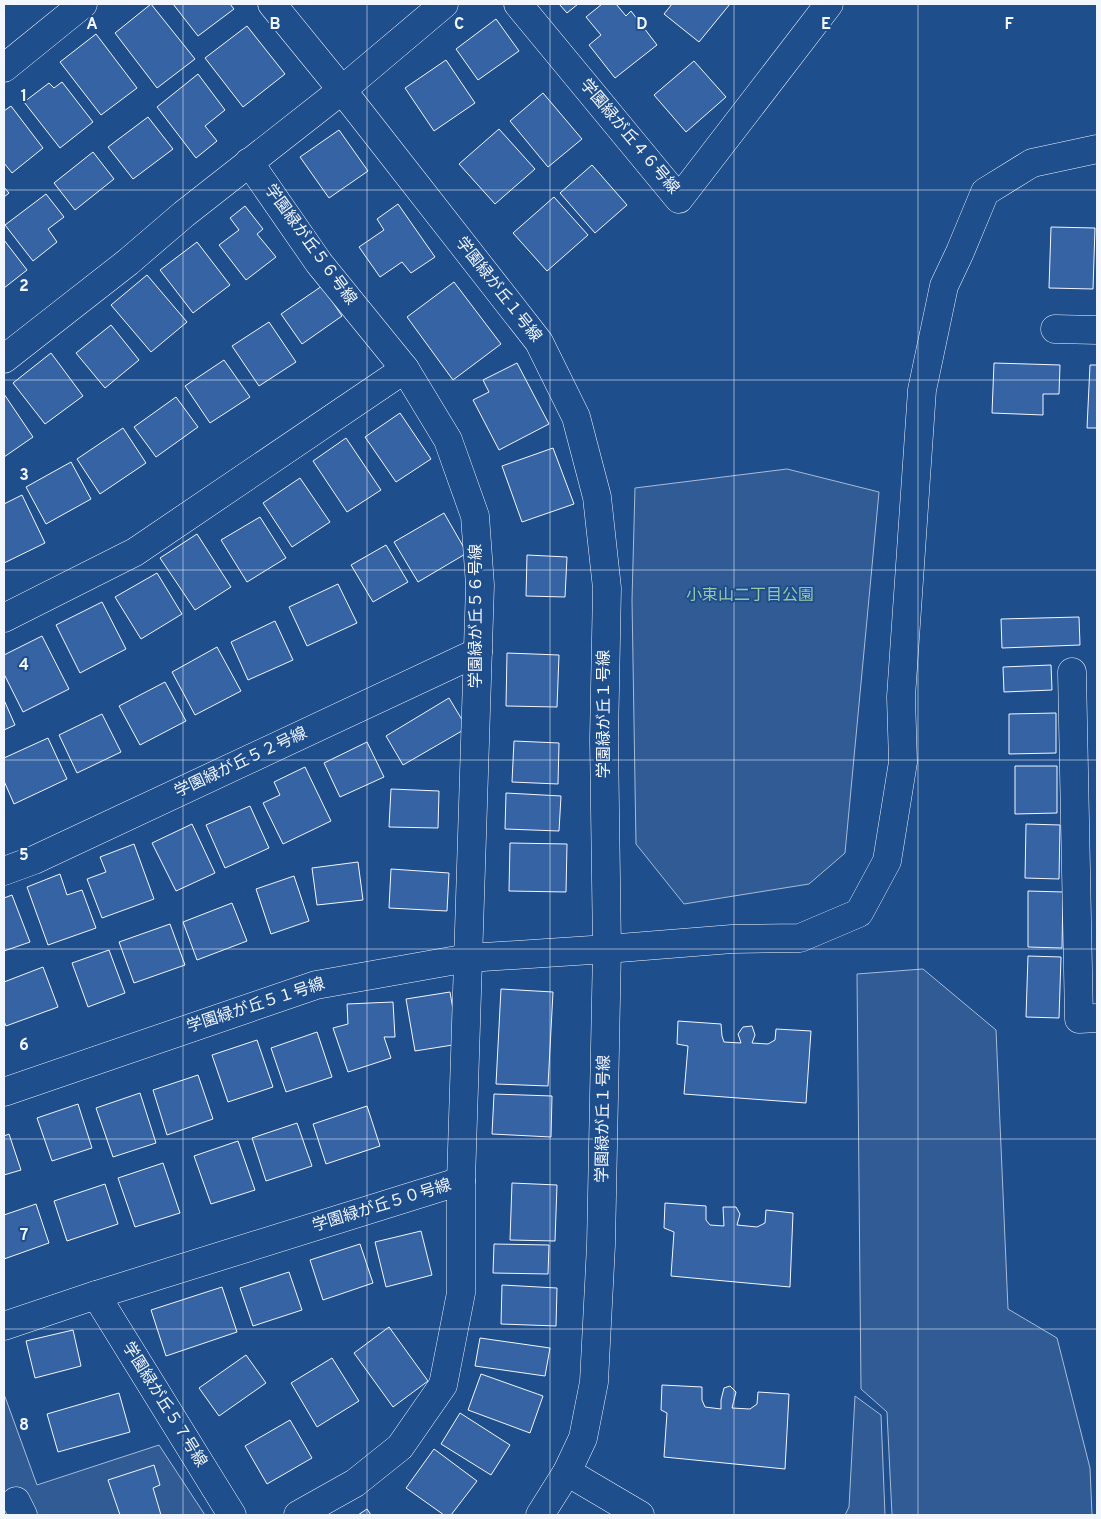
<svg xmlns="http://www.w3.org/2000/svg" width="1101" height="1519" font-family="Overpass,'Noto Sans JP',sans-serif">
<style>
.built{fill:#305b95;stroke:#a8bbd7}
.building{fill:#3563a3;stroke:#f2f6ff}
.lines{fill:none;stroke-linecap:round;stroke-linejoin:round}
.minor-casing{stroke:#f2f6ff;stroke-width:29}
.minor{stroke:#1f4e8c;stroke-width:28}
.grid{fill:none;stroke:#f2f6ff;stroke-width:1;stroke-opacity:0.55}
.labels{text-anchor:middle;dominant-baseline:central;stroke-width:4;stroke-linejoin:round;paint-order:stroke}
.street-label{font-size:16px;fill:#f2f6ff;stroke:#1f4e8c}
.park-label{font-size:16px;fill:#97c8a6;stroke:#1f4e8c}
.grid-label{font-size:16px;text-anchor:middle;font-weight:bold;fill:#f2f6ff;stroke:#1f4e8c;stroke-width:4;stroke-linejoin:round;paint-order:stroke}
</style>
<rect width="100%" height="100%" fill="#1f4e8c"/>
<!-- built -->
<g class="built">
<path d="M787 469 879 492 845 853 809 884 684 904 636 844 632 600 635 488Z"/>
<path d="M923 969 996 1030 1008 1309 1057 1338 1090 1468 1092 1515H892L887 1412 861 1389 857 974Z"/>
<path d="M4 1394 37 1485 159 1445 205 1515H4Z"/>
<path d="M855 1396 881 1415 885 1515H845L849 1507Z"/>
</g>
<!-- building -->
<g class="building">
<path d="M151 4 195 59 157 88 115 33Z"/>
<path d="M173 4H230L234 9 198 36Z"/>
<path d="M559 4H578L567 13Z"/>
<path d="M602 4H616L626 16 631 11 657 45 615 78 589 45 601 35 586 17Z"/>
<path d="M672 4H730L699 42 664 14Z"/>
<path d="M496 19 519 51 478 80 456 49Z"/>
<path d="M247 26 285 74 243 107 205 58Z"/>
<path d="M96 34 137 88 101 115 60 62Z"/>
<path d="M446 60 475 103 434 131 405 88Z"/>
<path d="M694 61 726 97 686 132 654 95Z"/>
<path d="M198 74 225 110 205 126 217 141 196 158 157 107Z"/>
<path d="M62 82 93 122 60 148 24 102 49 83 54 88Z"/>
<path d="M543 93 582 139 548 167 510 121Z"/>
<path d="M11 106 43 148 12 173 4 163V111Z"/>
<path d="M148 117 173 149 133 179 108 147Z"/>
<path d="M499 129 535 169 495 204 459 164Z"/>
<path d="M339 130 368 171 329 198 300 157Z"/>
<path d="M93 152 114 179 75 210 54 183Z"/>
<path d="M592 165 627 205 595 233 560 193Z"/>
<path d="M4 187 9 193 4 197Z"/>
<path d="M46 194 64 217 48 229 57 242 33 261 5 225Z"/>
<path d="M554 197 588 235 547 271 513 233Z"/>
<path d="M398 204 435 257 411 273 402 262 380 277 359 247 384 230 377 219Z"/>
<path d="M245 206 263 229 257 234 276 257 246 280 219 245 239 230 230 218Z"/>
<path d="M1051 227 1095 228 1093 289 1049 288Z"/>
<path d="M4 240 27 270 4 288Z"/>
<path d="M197 242 230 285 193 313 160 270Z"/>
<path d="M147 275 187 322 151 352 111 305Z"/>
<path d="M454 282 501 344 453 380 407 317Z"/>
<path d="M322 286 342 316 302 344 281 314Z"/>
<path d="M269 322 296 362 259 386 232 346Z"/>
<path d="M111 325 139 360 105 388 76 353Z"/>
<path d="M51 353 83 396 45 424 13 383Z"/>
<path d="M224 360 250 397 210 423 185 386Z"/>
<path d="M517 363 549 424 499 450 473 400 489 392 483 380Z"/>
<path d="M994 363 1060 365 1059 394H1043V415L992 413Z"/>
<path d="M1090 365H1097V428H1087Z"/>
<path d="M4 394 33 437 4 457Z"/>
<path d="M176 397 198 427 156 457 134 427Z"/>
<path d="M400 413 431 459 396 482 365 437Z"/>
<path d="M123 428 146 463 100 494 77 459Z"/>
<path d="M346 438 381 490 347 512 313 461Z"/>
<path d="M553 448 574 504 522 522 502 466Z"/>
<path d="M71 462 91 499 46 524 26 487Z"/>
<path d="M300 478 330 522 292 547 263 503Z"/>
<path d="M22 495 45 543 4 563V504Z"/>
<path d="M444 513 467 553 418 582 394 542Z"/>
<path d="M260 517 286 558 247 582 221 540Z"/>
<path d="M197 534 231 587 195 610 160 558Z"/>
<path d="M386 545 408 582 373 602 351 565Z"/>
<path d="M527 555 567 557 565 597 526 596Z"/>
<path d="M157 573 182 614 141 639 115 597Z"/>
<path d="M338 584 357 623 307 646 289 607Z"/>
<path d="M102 602 126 649 80 673 56 625Z"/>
<path d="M1079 617 1080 645 1002 648 1001 619Z"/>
<path d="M275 621 293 660 248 680 231 642Z"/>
<path d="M42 636 69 689 23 712 4 674V655Z"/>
<path d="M217 647 241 691 195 715 172 672Z"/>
<path d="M507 653 559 655 557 707 506 706Z"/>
<path d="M1051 665 1052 690 1004 692 1003 667Z"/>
<path d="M165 682 186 721 140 745 119 706Z"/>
<path d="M449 698 467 728 403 765 386 736Z"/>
<path d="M4 700 15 725 4 730Z"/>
<path d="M1056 713V753L1009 754V714Z"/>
<path d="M102 714 121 752 77 773 59 735Z"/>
<path d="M48 738 67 779 14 804 4 781V758Z"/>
<path d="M514 741 559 743 558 784 512 782Z"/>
<path d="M367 742 384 777 340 797 324 763Z"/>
<path d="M1015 766H1057V813L1015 814Z"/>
<path d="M305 767 331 821 283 844 263 803 280 795 274 782Z"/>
<path d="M391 789 439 791 438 828 389 827Z"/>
<path d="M506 793 561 796 559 831 505 829Z"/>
<path d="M250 806 269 848 225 868 206 825Z"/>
<path d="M192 824 215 873 176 891 152 843Z"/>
<path d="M1026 824 1060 825 1059 879 1025 878Z"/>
<path d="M510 843 567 844 566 892 509 891Z"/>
<path d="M134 844 154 899 102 918 87 879 106 872 100 857Z"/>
<path d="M358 862 363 900 317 905 312 868Z"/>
<path d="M391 869 449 873 447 911 389 908Z"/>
<path d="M60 874 67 895 82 890 96 928 48 945 27 887Z"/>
<path d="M294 876 309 921 271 934 256 889Z"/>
<path d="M1028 891 1063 892 1062 948 1028 947Z"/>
<path d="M12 895 30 942 4 951V898Z"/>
<path d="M232 903 247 941 197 960 183 922Z"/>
<path d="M170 924 185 965 134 983 119 942Z"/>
<path d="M109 950 125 993 88 1007 72 963Z"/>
<path d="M1028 956 1061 957 1059 1018 1026 1017Z"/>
<path d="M43 967 58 1007 6 1026 4 1021V982Z"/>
<path d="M501 989 553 992 548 1086 496 1084Z"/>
<path d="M450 992 459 1044 415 1051 406 999Z"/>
<path d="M393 1002 395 1037H384L391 1058 348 1072 333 1028 348 1024 347 1004Z"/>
<path d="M678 1021 721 1024 722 1036 724 1042 741 1043 738 1034 743 1027 752 1026 755 1035 752 1043 768 1044 775 1040 776 1029 811 1031 806 1103 684 1094 688 1046 677 1044Z"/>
<path d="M317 1032 332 1077 286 1092 271 1048Z"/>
<path d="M257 1040 273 1087 228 1102 212 1055Z"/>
<path d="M198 1075 213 1119 167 1135 153 1090Z"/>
<path d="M140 1093 156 1143 113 1157 96 1108Z"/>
<path d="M494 1094 552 1096 551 1137 492 1134Z"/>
<path d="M78 1104 92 1148 52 1161 37 1118Z"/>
<path d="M367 1106 380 1146 326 1164 313 1124Z"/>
<path d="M297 1123 312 1166 266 1181 252 1138Z"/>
<path d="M9 1134 21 1170 4 1175V1136Z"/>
<path d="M238 1141 255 1190 211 1204 194 1156Z"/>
<path d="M163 1163 180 1213 135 1227 118 1178Z"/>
<path d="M512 1183 557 1185 555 1241 510 1240Z"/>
<path d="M105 1184 118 1224 67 1241 54 1201Z"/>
<path d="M665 1203 706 1206V1220L710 1225 724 1226 723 1207H736L740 1214 737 1225 757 1227 765 1223 766 1210 793 1213 790 1287 671 1276 674 1232 664 1228Z"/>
<path d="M36 1204 49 1243 4 1259V1215Z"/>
<path d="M421 1231 432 1275 386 1287 375 1242Z"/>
<path d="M360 1244 373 1283 323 1300 310 1260Z"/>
<path d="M494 1244 549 1245 548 1274 493 1273Z"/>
<path d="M289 1272 302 1310 253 1326 240 1288Z"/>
<path d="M502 1285 557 1288 556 1326 501 1324Z"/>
<path d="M222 1287 237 1332 166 1356 151 1310Z"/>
<path d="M389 1327 428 1381 393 1407 354 1353Z"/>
<path d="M73 1330 81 1366 35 1378 26 1341Z"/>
<path d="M480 1338 550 1348 545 1376 475 1366Z"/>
<path d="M246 1355 266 1383 219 1416 199 1388Z"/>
<path d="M332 1358 359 1401 317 1427 291 1383Z"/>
<path d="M481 1374 543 1396 530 1433 468 1410Z"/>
<path d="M662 1385 702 1387V1400L705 1407 721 1409V1400L724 1388 730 1386 736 1392 732 1408 750 1409 757 1404 758 1392 789 1394 785 1469 664 1457 667 1413 661 1410Z"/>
<path d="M119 1393 130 1432 58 1452 47 1414Z"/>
<path d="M460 1413 510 1445 491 1475 441 1444Z"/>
<path d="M290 1420 312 1458 267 1484 245 1446Z"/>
<path d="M434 1449 477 1481 451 1515H444L406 1488Z"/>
<path d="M154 1465 160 1485 153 1488 161 1515H120L108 1480Z"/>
<path d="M367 1509 371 1515H358Z"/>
</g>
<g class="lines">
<defs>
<g id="minor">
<path d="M272 4 342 90 539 342 576 417 597 497 607 588 604 739 607 949 601 1245 594 1382 583 1438 567 1472 540 1515"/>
<path d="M518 4 679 199 829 4"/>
<path d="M4 68 83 4"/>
<path d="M249 162 319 263 405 369 448 440 475 516 480 585 461 1181"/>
<path d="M1055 329 1097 330"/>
<path d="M4 359 128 262 184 214 342 90 444 4"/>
<path d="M4 618 135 552 405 369"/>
<path d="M1072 672 1079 1019 1097 1018"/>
<path d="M4 871 34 860 478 652"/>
<path d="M4 1092 316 985 468 958 607 949 732 939 800 938 859 913 887 861 903 762 901 697 922 390 944 286 960 252 985 192 1032 163 1097 149"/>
<path d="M96 1295 232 1515"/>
<path d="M4 1326 96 1295 461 1181V1293L443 1385 400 1447 355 1483 298 1515"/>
<path d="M567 1472 640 1515"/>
<path d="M16 1501 23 1515"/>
</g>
</defs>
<!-- minor casing -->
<use href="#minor" class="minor-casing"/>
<!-- minor -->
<use href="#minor" class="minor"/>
</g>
<!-- grid -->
<path class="grid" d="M183 4V1515M367 4V1515M550 4V1515M734 4V1515M918 4V1515M4 190H1097M4 380H1097M4 570H1097M4 760H1097M4 949H1097M4 1139H1097M4 1329H1097"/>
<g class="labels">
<!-- street labels -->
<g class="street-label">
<text transform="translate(629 137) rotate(50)">学園緑が丘４６号線</text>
<text transform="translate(310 245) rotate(54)">学園緑が丘５６号線</text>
<text transform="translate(498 290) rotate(52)">学園緑が丘１号線</text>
<text transform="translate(477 616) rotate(-90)">学園緑が丘５６号線</text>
<text transform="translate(605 714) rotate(-90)">学園緑が丘１号線</text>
<text transform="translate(241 763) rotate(-25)">学園緑が丘５２号線</text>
<text transform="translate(256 1006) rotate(-18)">学園緑が丘５１号線</text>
<text transform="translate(604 1119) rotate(-89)">学園緑が丘１号線</text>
<text transform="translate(382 1206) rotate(-17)">学園緑が丘５０号線</text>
<text transform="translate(164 1405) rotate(58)">学園緑が丘５７号線</text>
</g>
<!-- park labels -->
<g class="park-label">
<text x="750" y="596">小束山二丁目公園</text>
</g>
</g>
<g class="grid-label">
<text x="92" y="29">A</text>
<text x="275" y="29">B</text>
<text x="459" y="29">C</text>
<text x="642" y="29">D</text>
<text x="826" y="29">E</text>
<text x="1009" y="29">F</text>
<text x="24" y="101">1</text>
<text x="24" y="291">2</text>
<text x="24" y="480">3</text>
<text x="24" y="670">4</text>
<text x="24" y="860">5</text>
<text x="24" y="1050">6</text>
<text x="24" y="1240">7</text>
<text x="24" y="1430">8</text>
</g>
<!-- border -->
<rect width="1101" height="1519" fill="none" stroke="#f2f6ff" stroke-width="10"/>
</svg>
